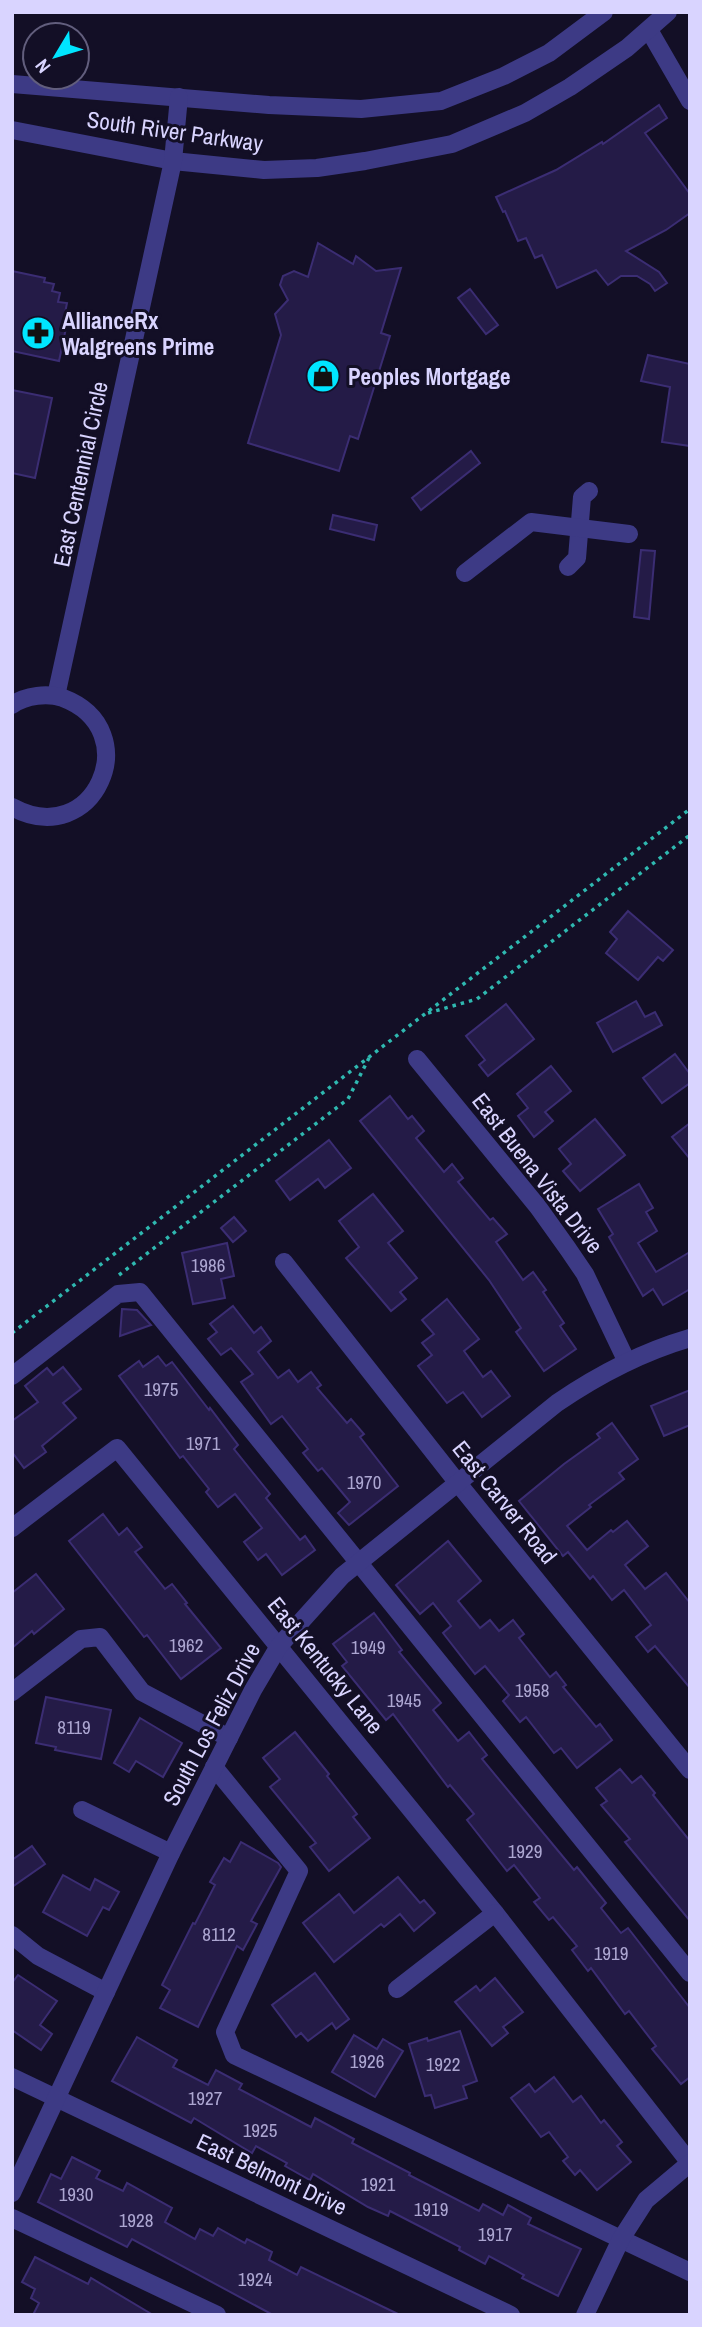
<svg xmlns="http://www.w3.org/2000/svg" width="702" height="2327" font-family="'Archivo Narrow',sans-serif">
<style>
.building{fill:#241b47;stroke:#3b2d73;stroke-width:2}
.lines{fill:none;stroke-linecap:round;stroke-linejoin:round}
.path{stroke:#2fb8b0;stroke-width:3.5;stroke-dasharray:3.5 5;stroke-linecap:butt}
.minor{stroke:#3d3a85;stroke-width:18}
.labels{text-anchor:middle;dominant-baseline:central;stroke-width:6;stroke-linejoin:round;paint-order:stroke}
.number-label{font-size:19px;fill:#aca6d1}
.street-label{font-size:23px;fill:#d9d4ff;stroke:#130f26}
.poi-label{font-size:23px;font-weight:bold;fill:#d9d4ff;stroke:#130f26;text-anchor:start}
</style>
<rect width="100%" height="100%" fill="#130f26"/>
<!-- building -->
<g class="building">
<path d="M659 105 667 118 645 133 690 194V213L666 230 626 251 659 272 667 283 655 291 650 284 637 276H621L608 285 596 270 557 288 542 255 535 258 526 238 518 241 505 211 503 212 496 197 556 170 602 142 603 144Z"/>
<path d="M318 243 353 264 356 256 376 271 401 268 381 333 390 336 358 439 350 436 339 471 248 443 281 335 275 314 288 300 280 285 283 276 294 271 308 277Z"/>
<path d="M12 271 45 278 44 282 54 284 52 291 60 293 58 302 67 303 65 313 69 314 59 361 12 351Z"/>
<path d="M470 289 498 325 486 334 458 298Z"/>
<path d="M648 355 690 364V446L662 442 670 387 641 381Z"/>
<path d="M12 390 52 398 35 478 12 473Z"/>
<path d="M471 451 480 463 421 510 412 498Z"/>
<path d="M333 515 377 525 374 540 330 529Z"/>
<path d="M641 550 655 551 649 619 634 617Z"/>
<path d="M628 911 673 950 663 961 658 957 638 980 606 953 617 939 610 932Z"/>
<path d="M636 1001 645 1017 655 1012 662 1025 613 1052 597 1023Z"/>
<path d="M506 1004 534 1039 488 1076 479 1065 485 1060 466 1036Z"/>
<path d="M675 1054 690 1074V1083L662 1103 643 1078Z"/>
<path d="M551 1066 571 1091 545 1112 553 1121 534 1137 518 1116 528 1108 517 1094Z"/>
<path d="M390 1096 408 1119 412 1116 424 1131 416 1138 444 1172 452 1164 463 1178 458 1182 490 1220 493 1218 507 1234 496 1242 523 1280 533 1272 546 1290 543 1292 564 1323 560 1326 576 1349 544 1371 516 1332 521 1328 489 1280 360 1121Z"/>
<path d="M595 1119 625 1155 580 1191 563 1171 571 1164 559 1149Z"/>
<path d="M690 1123V1159L672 1137Z"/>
<path d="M329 1140 351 1168 325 1188 318 1179 290 1200 276 1181Z"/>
<path d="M639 1184 653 1208 646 1212 657 1231 638 1243 656 1272 690 1252V1289L663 1305 653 1289 643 1296 609 1237 613 1234 598 1209Z"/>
<path d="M373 1194 403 1231 388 1243 417 1278 400 1292 406 1299 391 1311 346 1258 359 1247 339 1221Z"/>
<path d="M234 1217 246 1231 233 1242 221 1228Z"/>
<path d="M227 1243 234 1276 221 1279 225 1298 193 1304 182 1253Z"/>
<path d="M447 1299 479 1339 464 1351 483 1377 491 1371 510 1396 482 1417 463 1392 447 1403 418 1366 432 1355 422 1343 434 1334 422 1320Z"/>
<path d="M233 1306 254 1333 261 1327 271 1341 258 1352 278 1378 289 1370 298 1382 311 1372 321 1385 317 1388 347 1423 351 1419 364 1434 360 1437 398 1486 349 1525 338 1513 350 1502 322 1468 318 1471 303 1453 308 1449 282 1416 271 1424 241 1382 253 1374 231 1348 221 1355 208 1339 217 1332 210 1324Z"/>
<path d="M122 1309 137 1310 151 1325 120 1336Z"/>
<path d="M158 1356 166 1366 172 1362 209 1410 210 1408 238 1445 234 1449 270 1494 266 1498 300 1540 305 1536 315 1550 282 1575 266 1554 258 1560 244 1542 262 1528 235 1494 218 1507 206 1492 209 1489 183 1456 180 1458 119 1376 139 1361 143 1367Z"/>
<path d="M63 1367 81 1389 63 1403 76 1418 42 1446 46 1452 24 1468 12 1452V1421L38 1402 25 1386 47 1368 53 1375Z"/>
<path d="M690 1390V1425L664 1436 651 1406Z"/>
<path d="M612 1423 638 1459 619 1473 624 1479 589 1505 591 1507 567 1526 587 1550 611 1530 613 1532 627 1521 648 1546 625 1565 645 1589 666 1573 690 1603V1688L655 1646 648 1652 636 1637 651 1625 624 1590 612 1600 593 1576 590 1579 568 1552 563 1556 519 1501 564 1464 600 1438 597 1434Z"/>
<path d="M103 1514 119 1535 127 1528 142 1547 135 1552 165 1589 172 1584 187 1603 185 1604 221 1648 181 1679 147 1635 144 1637 69 1541Z"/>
<path d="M448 1541 481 1581 458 1601 480 1628 490 1620 499 1631 513 1620 524 1634 519 1638 550 1677 556 1672 566 1685 563 1687 596 1727 600 1724 612 1740 577 1768 561 1748 554 1753 526 1717 520 1722 503 1701 509 1695 485 1666 475 1674 443 1633 451 1626 433 1603 420 1614 396 1585Z"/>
<path d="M36 1574 64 1609 34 1634 32 1631 12 1648V1593Z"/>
<path d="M374 1613 402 1650 399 1652 441 1703 433 1710 458 1741 469 1732 487 1755 482 1759 574 1870 577 1867 606 1903 601 1908 621 1933 628 1928 690 2008V2077L681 2084 652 2049 656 2046 629 2011 625 2014 591 1968 588 1971 572 1950 577 1946 553 1917 549 1920 534 1902 540 1898 514 1865 507 1871 467 1820 474 1814 450 1785 448 1787 393 1714 386 1720 342 1666 347 1662 333 1644Z"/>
<path d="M46 1697 111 1710 101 1759 55 1750 56 1747 36 1743Z"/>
<path d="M140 1718 182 1743 163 1777 136 1761 129 1772 114 1763Z"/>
<path d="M295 1732 329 1774 327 1776 357 1814 353 1817 370 1838 329 1871 310 1847 316 1843 270 1787 280 1779 263 1758Z"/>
<path d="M620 1769 632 1783 641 1776 655 1793 653 1795 690 1841V1921L625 1842 630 1839 601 1805 607 1801 596 1788Z"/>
<path d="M241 1842 278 1863 281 1867 251 1921 257 1924 243 1950 237 1946 198 2027 160 2008 170 1990 162 1985 193 1923 195 1924 215 1885 210 1882 224 1858 230 1862Z"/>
<path d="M32 1846 45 1864 12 1887V1860Z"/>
<path d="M63 1875 90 1890 95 1879 119 1892 109 1910 103 1907 87 1936 43 1912Z"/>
<path d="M398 1877 420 1903 424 1900 435 1913 414 1931 400 1914 384 1927 381 1924 334 1962 303 1923 339 1894 354 1913Z"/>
<path d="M315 1973 349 2019 336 2029 332 2023 308 2041 301 2033 296 2037 272 2005Z"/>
<path d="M18 1975 57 2001 40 2025 52 2034 41 2050 12 2030V1983Z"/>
<path d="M495 1978 523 2012 503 2027 508 2033 492 2046 455 2002 476 1986 480 1991Z"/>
<path d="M460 2031 477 2081 463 2086 467 2098 435 2108 431 2095 425 2096 409 2044 427 2038 428 2041Z"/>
<path d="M354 2035 377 2049 383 2039 403 2051 375 2097 332 2072Z"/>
<path d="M137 2037 177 2060 173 2067 208 2085 216 2070 242 2084 239 2089 311 2127 315 2118 354 2139 352 2143 410 2173 409 2175 479 2211 483 2204 503 2215 508 2205 531 2218 528 2224 581 2249 558 2296 522 2278 524 2275 489 2256 485 2264 459 2250 460 2247 390 2211 388 2216 368 2207 313 2174 310 2180 285 2166 287 2163 256 2146 252 2153 194 2118 191 2123 112 2081Z"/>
<path d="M554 2077 573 2102 581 2096 601 2123 604 2120 622 2142 617 2146 631 2162 597 2190 580 2170 575 2175 563 2161 568 2157 549 2132 541 2137 511 2098 529 2084 535 2092Z"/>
<path d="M72 2157 100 2171 96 2178 123 2191 127 2183 172 2208 165 2222 195 2239 200 2229 213 2236 218 2228 245 2243 247 2239 272 2252 269 2260 297 2275 301 2267 400 2315H273L132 2239 127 2247 38 2202 51 2174 61 2179Z"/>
<path d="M35 2257 88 2284 91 2278 153 2315H33L39 2303 31 2298 35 2289 22 2282Z"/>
</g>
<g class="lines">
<!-- path -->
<g class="path">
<path d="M428 1013 477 999 690 835"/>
<path d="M119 1275 348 1099 369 1058"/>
<path d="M12 1333 690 809"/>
</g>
<!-- minor -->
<g class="minor">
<path d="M649 30 690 101"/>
<path d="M12 84 269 105 361 109 441 101 504 76 549 53 604 12"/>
<path d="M12 130 173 161 264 170 317 168 365 161 452 144 525 113 570 87 627 48 668 12"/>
<path d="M568 567 577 558 582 497 589 491"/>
<path d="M465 573 531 522 629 534"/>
<path d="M56 696 173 161 179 97"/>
<path d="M12 705C26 695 48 693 63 698 148 730 94 852 12 807"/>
<path d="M417 1059 538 1207 568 1249 585 1274 627 1362"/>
<path d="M284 1262 457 1482 690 1770"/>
<path d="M12 1376 118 1294 140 1292 690 1973"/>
<path d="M12 1528 117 1448 495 1913 690 2163"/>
<path d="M12 1692 81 1639 100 1637 142 1692 229 1738"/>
<path d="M214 1767 299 1871 225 2032 234 2055 690 2272"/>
<path d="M82 1810 171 1853"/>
<path d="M12 1935 38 1956 106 1992"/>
<path d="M397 1989 495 1913"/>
<path d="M12 2077 511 2315"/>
<path d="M12 2193 171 1853 253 1690 279 1646 342 1576 557 1403C598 1375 642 1352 690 1338"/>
<path d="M12 2218 217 2315"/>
<path d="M585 2315 621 2239 646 2200 690 2163"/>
</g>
</g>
<!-- icons -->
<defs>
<symbol id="pharmacy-disc" viewBox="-11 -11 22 22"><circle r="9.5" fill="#00e5ff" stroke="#130f26"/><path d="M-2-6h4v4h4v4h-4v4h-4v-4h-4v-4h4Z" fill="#111"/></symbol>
<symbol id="shop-disc" viewBox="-11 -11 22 22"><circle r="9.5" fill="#00e5ff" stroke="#130f26"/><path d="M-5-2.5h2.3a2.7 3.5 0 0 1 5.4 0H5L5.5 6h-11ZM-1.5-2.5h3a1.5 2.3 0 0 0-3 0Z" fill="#111"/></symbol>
</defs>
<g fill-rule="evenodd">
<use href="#pharmacy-disc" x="19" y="314" width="38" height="38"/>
<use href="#shop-disc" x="304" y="357" width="38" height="38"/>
</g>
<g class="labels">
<!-- number labels -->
<g class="number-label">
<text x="208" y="1265">1986</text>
<text x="161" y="1389">1975</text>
<text x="203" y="1443">1971</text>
<text x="364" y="1482">1970</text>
<text x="186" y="1645">1962</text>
<text x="368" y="1647">1949</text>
<text x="532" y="1690">1958</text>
<text x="404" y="1700">1945</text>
<text x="74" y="1727">8119</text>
<text x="525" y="1851">1929</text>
<text x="219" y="1934">8112</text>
<text x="611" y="1953">1919</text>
<text x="367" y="2061">1926</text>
<text x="443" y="2064">1922</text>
<text x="205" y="2098">1927</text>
<text x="260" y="2130">1925</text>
<text x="378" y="2184">1921</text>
<text x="76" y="2194">1930</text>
<text x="431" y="2209">1919</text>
<text x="136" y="2220">1928</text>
<text x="495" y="2234">1917</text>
<text x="255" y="2279">1924</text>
</g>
<!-- street labels -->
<g class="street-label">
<text transform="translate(175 131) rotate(8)">South River Parkway</text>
<text transform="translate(80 474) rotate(-78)">East Centennial Circle</text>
<text transform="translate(538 1173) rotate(52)">East Buena Vista Drive</text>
<text transform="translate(505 1502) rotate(51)">East Carver Road</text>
<text transform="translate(326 1665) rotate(51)">East Kentucky Lane</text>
<text transform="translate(211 1724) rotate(-62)">South Los Feliz Drive</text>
<text transform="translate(272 2174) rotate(25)">East Belmont Drive</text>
</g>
<!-- poi labels -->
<g class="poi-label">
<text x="62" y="320">AllianceRx<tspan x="62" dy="26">Walgreens Prime</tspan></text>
<text x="348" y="376">Peoples Mortgage</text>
</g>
</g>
<!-- border -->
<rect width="702" height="2327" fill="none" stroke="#d9d4ff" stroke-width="28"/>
<!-- north arrow -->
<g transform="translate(56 56) rotate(232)"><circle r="33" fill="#130f26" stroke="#625e7d" stroke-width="2"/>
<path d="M0-5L12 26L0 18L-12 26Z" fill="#00e5ff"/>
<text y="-10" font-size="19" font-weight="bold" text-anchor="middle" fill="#d9d4ff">N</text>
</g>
</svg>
